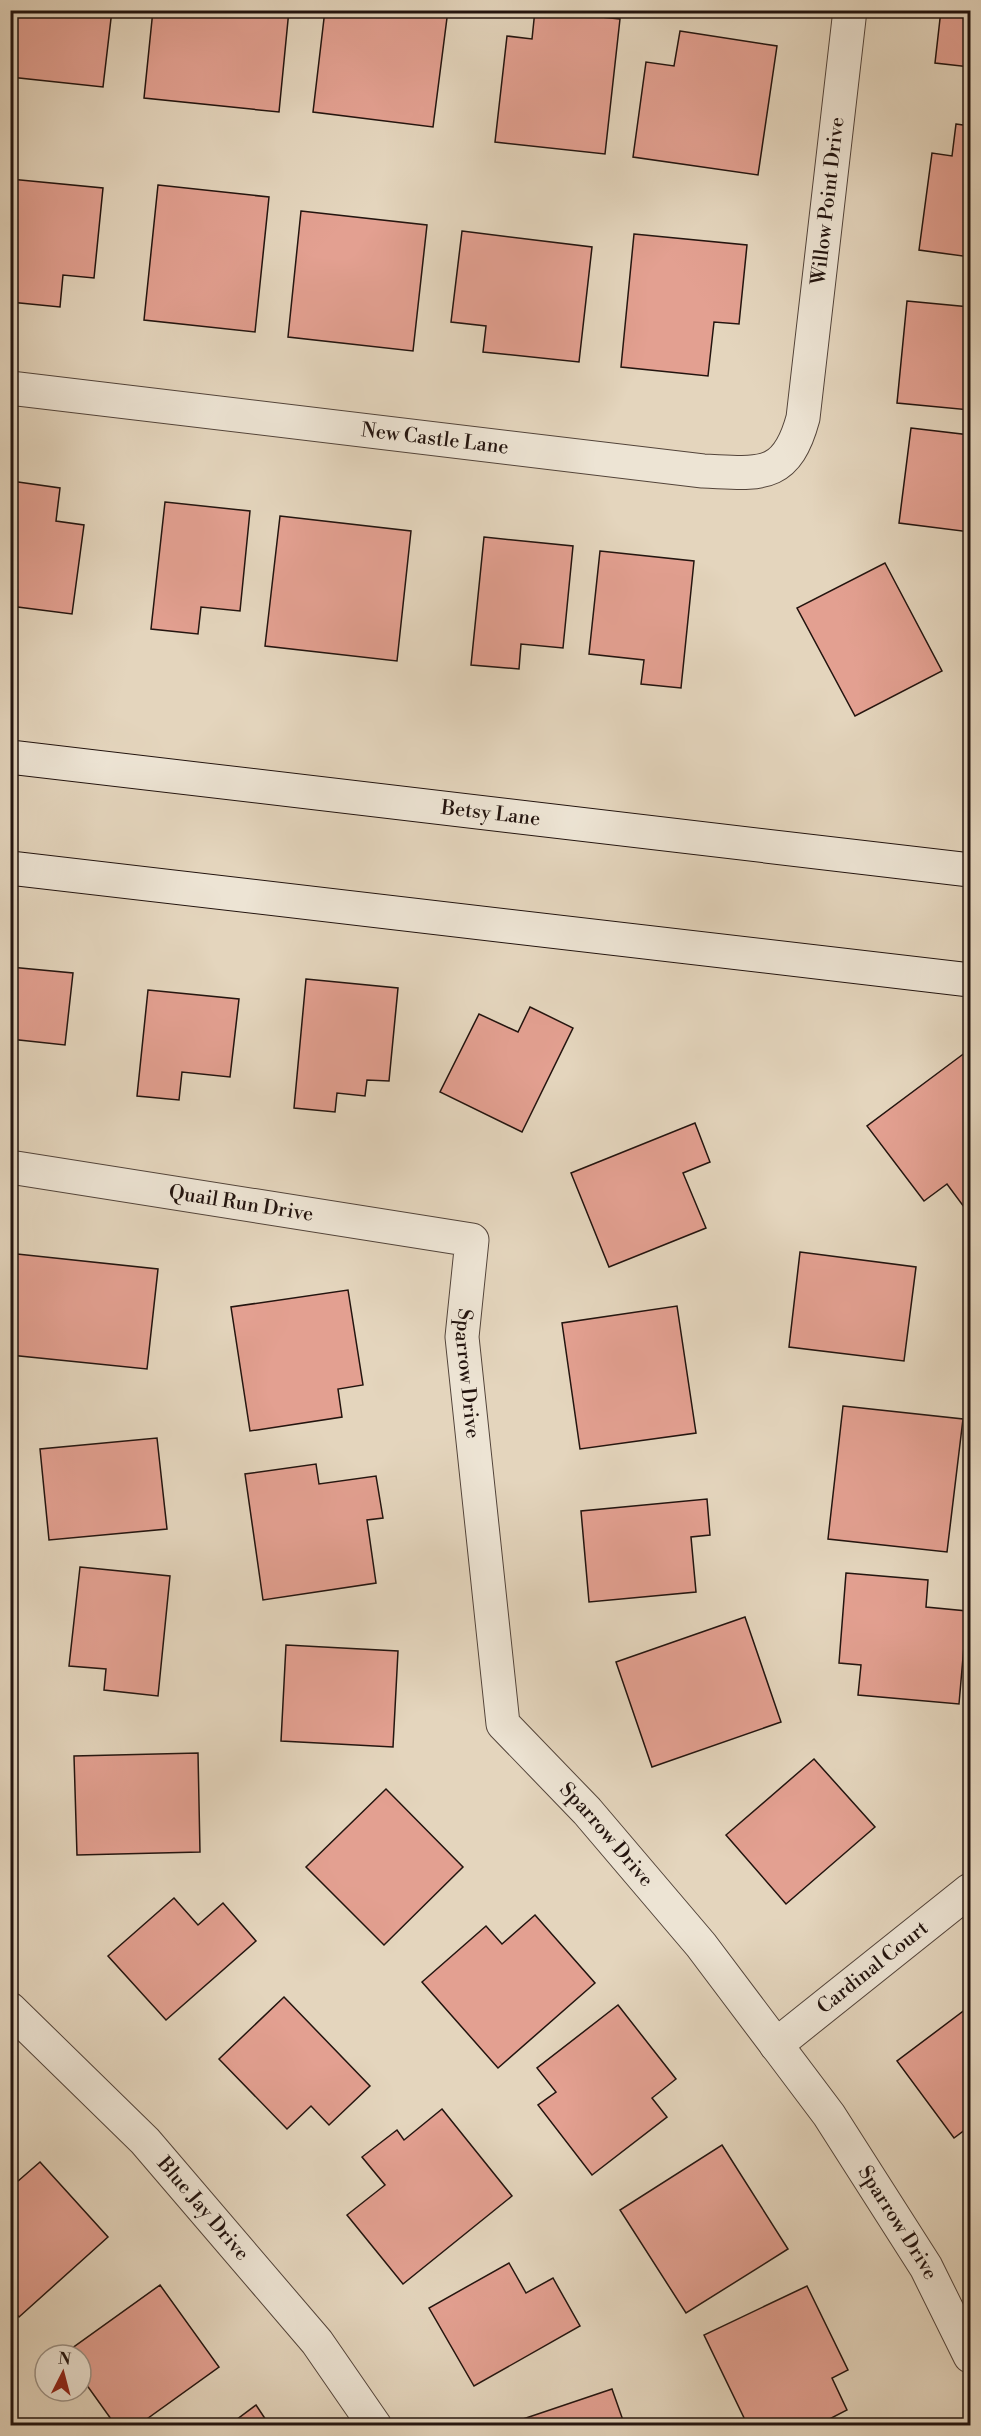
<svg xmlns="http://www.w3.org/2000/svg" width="981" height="2436" font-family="'Libre Bodoni',serif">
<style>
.building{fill:#e3a091;stroke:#23140f;stroke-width:1.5}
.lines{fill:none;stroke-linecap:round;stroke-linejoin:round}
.street-casing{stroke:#53443a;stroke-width:35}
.secondary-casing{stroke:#23140f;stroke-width:35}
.street{stroke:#ede4d4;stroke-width:33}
.secondary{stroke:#ede4d4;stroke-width:33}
.labels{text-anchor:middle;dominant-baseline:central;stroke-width:4.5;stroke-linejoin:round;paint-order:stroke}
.street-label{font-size:20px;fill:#23140f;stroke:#ede4d4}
</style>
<rect width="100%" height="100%" fill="#e4d5bd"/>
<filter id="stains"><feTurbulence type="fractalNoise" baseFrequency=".00333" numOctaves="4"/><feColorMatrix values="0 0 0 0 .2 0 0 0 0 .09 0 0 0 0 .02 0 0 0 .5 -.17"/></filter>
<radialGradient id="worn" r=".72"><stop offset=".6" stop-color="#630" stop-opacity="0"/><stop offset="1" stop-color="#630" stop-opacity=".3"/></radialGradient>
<!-- building -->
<g class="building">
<path d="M10 10H112L103 87 10 77Z"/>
<path d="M153 10H289L279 112 144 98Z"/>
<path d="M325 10H448L433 127 313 112Z"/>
<path d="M535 10 620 19 605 154 495 142 507 36 532 39Z"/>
<path d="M941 10H970V67L935 63Z"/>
<path d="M680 31 777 46 758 175 633 157 646 62 674 66Z"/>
<path d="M956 124 970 126V257L919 250 932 153 952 156Z"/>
<path d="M10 179 103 188 94 278 63 275 60 307 10 302Z"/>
<path d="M158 185 269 197 255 332 144 320Z"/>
<path d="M301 211 427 225 413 351 288 337Z"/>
<path d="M462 231 592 247 579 362 483 352 486 326 451 322Z"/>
<path d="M634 234 747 245 739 324 714 322 708 376 621 367Z"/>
<path d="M907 301 970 307V410L897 403Z"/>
<path d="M911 428 970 435V532L899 523Z"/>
<path d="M11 481 60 488 56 521 84 525 72 614 10 606Z"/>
<path d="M165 502 250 511 240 611 201 607 198 634 151 629Z"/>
<path d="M280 516 411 531 397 661 265 646Z"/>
<path d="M484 537 573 546 563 648 521 644 519 669 471 665Z"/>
<path d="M600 551 694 561 681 688 641 684 644 660 589 654Z"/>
<path d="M885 563 942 671 855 716 797 608Z"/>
<path d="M10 967 73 973 65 1045 10 1039Z"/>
<path d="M306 979 398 988 389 1081 367 1080 365 1096 337 1093 335 1112 294 1108Z"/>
<path d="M148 990 239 999 230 1077 182 1072 179 1100 137 1096Z"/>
<path d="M530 1007 573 1028 522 1132 440 1092 479 1014 518 1032Z"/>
<path d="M966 1052 970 1059V1202L964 1207 947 1184 924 1201 867 1126Z"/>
<path d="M695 1123 710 1162 683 1173 706 1228 609 1267 571 1173Z"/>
<path d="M800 1252 916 1267 904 1361 789 1347Z"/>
<path d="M17 1254 158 1269 147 1369 10 1355V1311Z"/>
<path d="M348 1290 363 1385 338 1389 342 1417 250 1431 231 1307Z"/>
<path d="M677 1306 696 1433 580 1449 562 1323Z"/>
<path d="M843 1406 963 1419 947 1552 828 1539Z"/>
<path d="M157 1438 167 1529 49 1540 40 1449Z"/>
<path d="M316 1464 319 1484 376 1476 383 1518 367 1520 376 1583 263 1600 245 1474Z"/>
<path d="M707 1499 710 1535 691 1537 696 1592 589 1602 581 1511Z"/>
<path d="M80 1567 170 1576 158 1696 104 1690 106 1669 69 1666Z"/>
<path d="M846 1573 928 1580 926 1607 967 1611 959 1704 858 1695 861 1665 839 1663Z"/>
<path d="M745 1617 781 1722 652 1767 616 1662Z"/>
<path d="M286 1645 398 1651 393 1747 281 1741Z"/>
<path d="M198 1753 200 1852 77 1855 74 1756Z"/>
<path d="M814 1759 875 1827 786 1904 726 1835Z"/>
<path d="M386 1789 463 1867 384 1945 306 1867Z"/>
<path d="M174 1898 198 1925 223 1903 256 1941 166 2020 108 1956Z"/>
<path d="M535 1915 595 1983 498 2068 422 1982 486 1926 502 1944Z"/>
<path d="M284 1997 370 2086 329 2125 311 2106 287 2129 219 2059Z"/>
<path d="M618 2005 676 2079 652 2098 667 2117 592 2175 538 2105 556 2092 537 2068Z"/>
<path d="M970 2006V2126L954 2138 897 2061Z"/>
<path d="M442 2109 512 2196 403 2284 347 2215 385 2185 362 2157 397 2130 404 2140Z"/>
<path d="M722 2145 788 2249 686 2313 620 2210Z"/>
<path d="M40 2162 108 2237 19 2317 10 2307V2188Z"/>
<path d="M509 2263 526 2293 553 2278 580 2326 474 2386 429 2308Z"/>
<path d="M160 2285 219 2367 137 2426H116L81 2377V2355L64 2354Z"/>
<path d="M807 2286 848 2370 832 2378 847 2410 816 2426H748L704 2335Z"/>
<path d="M612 2389 625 2426H525L523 2419Z"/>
<path d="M256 2405 270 2426H228Z"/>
</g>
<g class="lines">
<defs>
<g id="street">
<path id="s1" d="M10 388 703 471C759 473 786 481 803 418L850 10"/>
<path id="s2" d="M10 1167 472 1240 462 1337 503 1724 587 1811 701 1945 829 2115 926 2267 970 2356"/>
<path id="s3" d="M10 2009 145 2141 317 2342 375 2426"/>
<path id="s4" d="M776 2045 970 1890"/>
</g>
<g id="secondary">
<path id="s5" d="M10 757 970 870"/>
<path d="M10 868 970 980"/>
</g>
</defs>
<!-- street casing -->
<use href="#street" class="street-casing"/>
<!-- secondary casing -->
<use href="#secondary" class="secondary-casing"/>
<!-- street -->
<use href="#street" class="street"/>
<!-- secondary -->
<use href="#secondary" class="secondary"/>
</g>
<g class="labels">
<!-- street labels -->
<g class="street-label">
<text stroke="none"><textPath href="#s1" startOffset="1046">Willow Point Drive</textPath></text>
<text stroke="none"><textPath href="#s1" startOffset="428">New Castle Lane</textPath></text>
<text stroke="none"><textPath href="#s5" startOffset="484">Betsy Lane</textPath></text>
<text stroke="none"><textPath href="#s2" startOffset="234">Quail Run Drive</textPath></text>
<text stroke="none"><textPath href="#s2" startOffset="602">Sparrow Drive</textPath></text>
<text stroke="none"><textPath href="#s2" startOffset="1106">Sparrow Drive</textPath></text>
<text stroke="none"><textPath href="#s4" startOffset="124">Cardinal Court</textPath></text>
<text stroke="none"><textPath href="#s3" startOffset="278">Blue Jay Drive</textPath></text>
<text stroke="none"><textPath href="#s2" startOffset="1592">Sparrow Drive</textPath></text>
</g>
</g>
<!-- margin -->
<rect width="981" height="2436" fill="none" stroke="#e4d5bd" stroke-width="36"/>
<rect x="12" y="12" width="957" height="2412" fill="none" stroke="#23140f" stroke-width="3"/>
<rect x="18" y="18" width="945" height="2400" fill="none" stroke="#23140f" stroke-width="1.5"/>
<!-- north arrow -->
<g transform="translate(63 2373) rotate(6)"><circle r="28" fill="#ede4d4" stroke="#9c9185" stroke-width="1.5"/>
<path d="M0-4.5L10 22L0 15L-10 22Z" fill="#8f2418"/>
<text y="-9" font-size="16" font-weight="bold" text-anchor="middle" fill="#23140f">N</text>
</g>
<rect width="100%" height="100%" filter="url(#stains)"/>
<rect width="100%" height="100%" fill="url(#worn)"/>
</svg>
